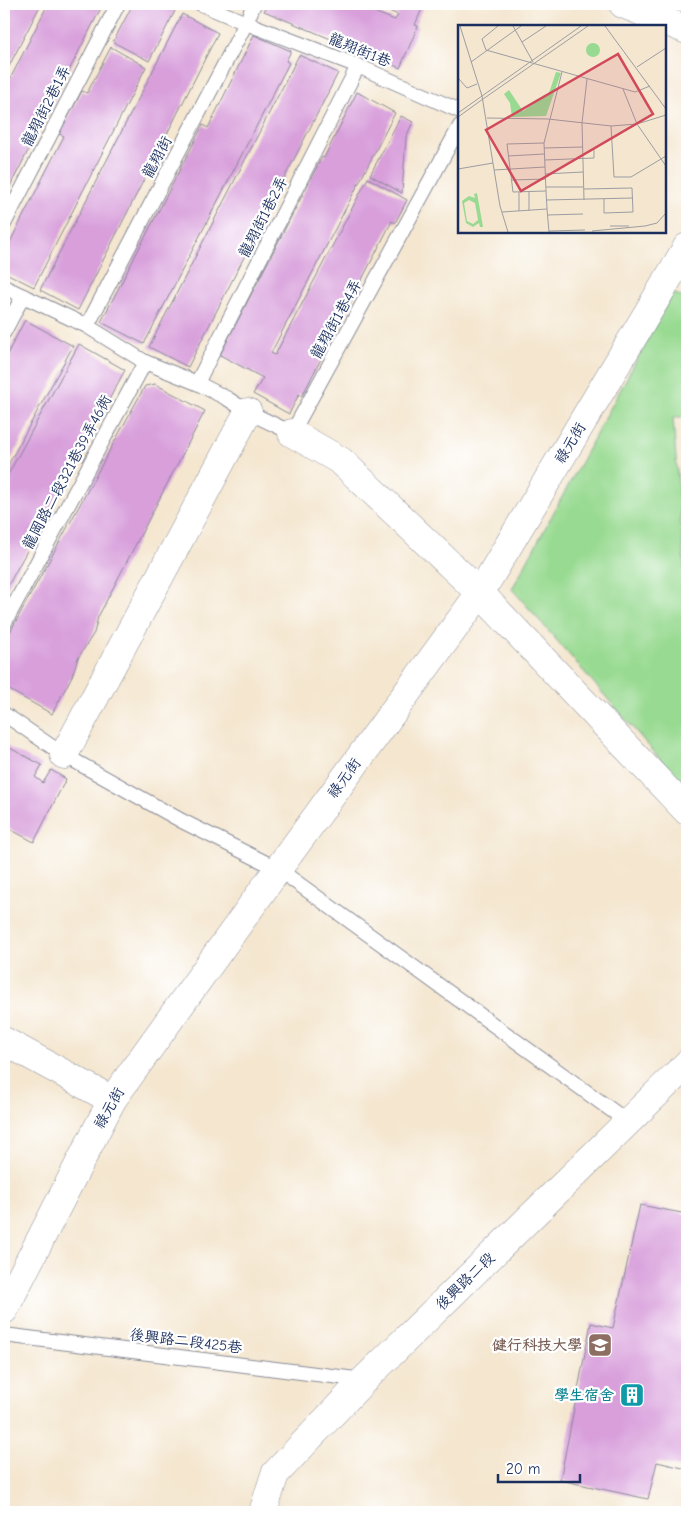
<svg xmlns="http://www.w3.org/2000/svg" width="691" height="1516" font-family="'Comic Neue','LXGW WenKai TC',sans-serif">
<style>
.green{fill:#98da91;stroke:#5a8478}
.building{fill:#d89fdb}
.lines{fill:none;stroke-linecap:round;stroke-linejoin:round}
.lane-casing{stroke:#888a96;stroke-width:16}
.street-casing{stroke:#888a96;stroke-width:29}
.secondary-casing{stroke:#888a96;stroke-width:29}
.lane{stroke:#fff;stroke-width:14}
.street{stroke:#fff;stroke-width:28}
.secondary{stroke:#fff;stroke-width:28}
.labels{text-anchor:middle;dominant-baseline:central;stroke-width:4.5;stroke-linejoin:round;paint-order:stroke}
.street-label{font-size:15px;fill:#1b2f5e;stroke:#fff}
.education-label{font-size:15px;font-weight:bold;fill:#785e54;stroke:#fff;text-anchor:end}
.culture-label{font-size:15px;font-weight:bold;fill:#0d838f;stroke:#fff;text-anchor:end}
.inset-road{fill:none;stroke:#9d9da2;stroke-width:1}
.view{fill:#d1495b;fill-opacity:0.15;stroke:#d1495b;stroke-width:2.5}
.inset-edge{fill:none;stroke:#1b2f5e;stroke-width:2.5}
</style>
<rect width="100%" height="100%" fill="#fff"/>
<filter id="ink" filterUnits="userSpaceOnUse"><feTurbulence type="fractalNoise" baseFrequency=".02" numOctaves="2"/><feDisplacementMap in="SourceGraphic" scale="10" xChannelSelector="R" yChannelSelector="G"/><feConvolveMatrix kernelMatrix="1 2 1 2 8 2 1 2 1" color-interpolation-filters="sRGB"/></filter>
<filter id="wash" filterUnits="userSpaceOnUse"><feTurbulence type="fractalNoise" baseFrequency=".0096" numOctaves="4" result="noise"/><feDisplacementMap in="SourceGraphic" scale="20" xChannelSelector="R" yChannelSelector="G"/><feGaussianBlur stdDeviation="1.12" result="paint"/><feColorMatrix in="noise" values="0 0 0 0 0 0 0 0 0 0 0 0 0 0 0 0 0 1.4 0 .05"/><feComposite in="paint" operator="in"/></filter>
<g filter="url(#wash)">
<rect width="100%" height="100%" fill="#f4e6cf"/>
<!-- green -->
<path class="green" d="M673 293 687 299V416L673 418 687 606V790L512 589Z"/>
<g id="blocks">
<!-- building -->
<g class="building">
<path d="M4 4H41L4 76Z"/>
<path d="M48 4H103L4 198V91Z"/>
<path d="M133 4H162L175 11 149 61 113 42Z"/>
<path d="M267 4H353L395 20 398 15 373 4H424L415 25 418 26 400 68 264 11Z"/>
<path d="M182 14 218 33 78 310 40 290Z"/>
<path d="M254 35 291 51 286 61 289 63 144 344 101 322 203 125 208 128Z"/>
<path d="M111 47 146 67 34 287 4 272V254L64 136 59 134 82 91 87 93Z"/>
<path d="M299 55 338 73 188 367 149 347Z"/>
<path d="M357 92 395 113 271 353 275 355 368 178 407 200 395 223 392 221 302 396 299 394 289 414 253 394 263 378 220 355 322 157 324 158Z"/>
<path d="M401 116 413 122 406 137 402 193 370 175Z"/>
<path d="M25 320 73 346 4 472V360Z"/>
<path d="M79 344 125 370 4 593V482Z"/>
<path d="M155 384 205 411 98 617 94 633 78 658 72 676 52 714 4 687V643L145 386Z"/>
<path d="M4 745 42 765 35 777 43 783 51 770 66 779 34 842 4 826Z"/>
<path d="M640 1205 687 1214V1469L657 1462 648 1499 560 1480 591 1323 613 1328Z"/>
</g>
</g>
</g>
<g filter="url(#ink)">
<use href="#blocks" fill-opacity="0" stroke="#888a96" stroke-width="1"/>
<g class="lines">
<defs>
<g id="lane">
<path d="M201 4 246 23 358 66 460 111"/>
<path d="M4 224 118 4"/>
<path d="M4 287 87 326 145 362 197 383 228 399 248 412 292 433 460 126"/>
<path d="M87 326 246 23 254 4"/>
<path d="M4 332 23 296"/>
<path d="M197 383 358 66"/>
<path d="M4 624 145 362"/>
<path d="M4 714 64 755 182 821 278 869 628 1122"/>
<path d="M4 1335 364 1380"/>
</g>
<g id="street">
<path d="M292 433 341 461 480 593 687 811"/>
<path d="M64 755 248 412"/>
<path d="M4 1041 112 1100"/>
<path d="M4 1310 112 1100 278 869 480 593 687 247"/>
</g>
<g id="secondary">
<path d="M623 4 687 30"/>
<path d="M263 1512 275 1474 364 1380 687 1064"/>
</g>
</defs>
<!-- lane casing -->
<use href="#lane" class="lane-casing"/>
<!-- street casing -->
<use href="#street" class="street-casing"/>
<!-- secondary casing -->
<use href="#secondary" class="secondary-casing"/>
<!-- lane -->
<use href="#lane" class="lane"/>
<!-- street -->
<use href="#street" class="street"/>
<!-- secondary -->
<use href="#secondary" class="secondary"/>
</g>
</g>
<!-- icons -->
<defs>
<symbol id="university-square" viewBox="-11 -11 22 22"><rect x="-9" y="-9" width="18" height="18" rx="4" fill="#8d6e63" stroke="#fff"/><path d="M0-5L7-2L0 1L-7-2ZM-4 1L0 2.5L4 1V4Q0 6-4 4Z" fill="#fff"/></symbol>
<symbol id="building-square" viewBox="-11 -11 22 22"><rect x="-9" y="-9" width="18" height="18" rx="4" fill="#0f9aa8" stroke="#fff"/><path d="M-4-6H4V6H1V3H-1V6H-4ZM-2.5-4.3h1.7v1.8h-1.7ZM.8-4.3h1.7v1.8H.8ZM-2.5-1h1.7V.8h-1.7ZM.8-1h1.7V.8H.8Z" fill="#fff"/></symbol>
</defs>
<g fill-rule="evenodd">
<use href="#university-square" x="586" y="1331" width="28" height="28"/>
<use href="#building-square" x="618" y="1381" width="28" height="28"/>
</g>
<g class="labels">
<!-- street labels -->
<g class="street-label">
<text transform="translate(360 50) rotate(22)">龍翔街1巷</text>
<text transform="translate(46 106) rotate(-63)">龍翔街2巷1弄</text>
<text transform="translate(157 157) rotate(-62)">龍翔街</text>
<text transform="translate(263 217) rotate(-63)">龍翔街1巷2弄</text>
<text transform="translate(336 319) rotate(-61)">龍翔街1巷4弄</text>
<text transform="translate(570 443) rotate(-59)">祿元街</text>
<text transform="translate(67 472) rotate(-62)">龍岡路二段321巷39弄46衖</text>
<text transform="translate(344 778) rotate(-54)">祿元街</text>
<text transform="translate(109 1108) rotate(-60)">祿元街</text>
<text transform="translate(465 1281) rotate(-44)">後興路二段</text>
<text transform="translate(186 1341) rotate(7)">後興路二段425巷</text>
</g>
<!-- education labels -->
<g class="education-label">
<text x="582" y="1345">健行科技大學</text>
</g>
<!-- culture labels -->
<g class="culture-label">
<text x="614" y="1395">學生宿舍</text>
</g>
</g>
<!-- overview -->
<g transform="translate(458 25)">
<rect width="208" height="208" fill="#f4e6cf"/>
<path d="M128 25a7 7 0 1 1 14 0a7 7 0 1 1-14 0ZM98 47 103 48 88 91 54 92 52 78 46 69 51 65 65 86 91 68ZM19 168 25 202H22L21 198 15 202 8 198 4 176 11 171 17 173 16 169ZM11 175 17 178 20 195 15 199 9 196 6 178Z" fill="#98da91" fill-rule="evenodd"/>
<path class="inset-road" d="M2 1 24 71 123 1M40 1 24 14 28 25 177 67 192 61M55 1 75 37M147 1 208 84M64 17 88 1M13 37 63 1M179 42 208 23M0 53 9 63 19 59M165 64 179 99 208 141M25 74 130 1M0 88 24 71 42 181 50 207M0 92 25 74M29 93 90 94 153 101 179 99 208 90M153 101 156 152H173L208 131M86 118 104 47M86 123 125 122M50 131 86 129M87 135 136 133V124M0 144 35 138M36 145 87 142M87 149 125 147M54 155 88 154M88 162H125M126 164 174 163 175 187 146 188V174M88 166 55 167 49 119 86 118 88 166 89 184 91 207M61 167V186M88 175 175 173M126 175 124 98 129 54M71 186V167M44 187 89 184M89 190 125 189M152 201H171M91 206 127 205M134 206 187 201 199 198 208 188"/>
<path class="view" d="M160 29 195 89 63 166 28 105Z"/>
<rect width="208" height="208" class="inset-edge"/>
</g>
<!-- margin -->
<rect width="691" height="1516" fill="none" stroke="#fff" stroke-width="20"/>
<!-- scale -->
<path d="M498 1474v8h82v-8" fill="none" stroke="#1b2f5e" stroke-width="2.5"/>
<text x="506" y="1474" font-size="15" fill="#1b2f5e" stroke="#ffffff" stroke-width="4" paint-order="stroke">20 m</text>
</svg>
